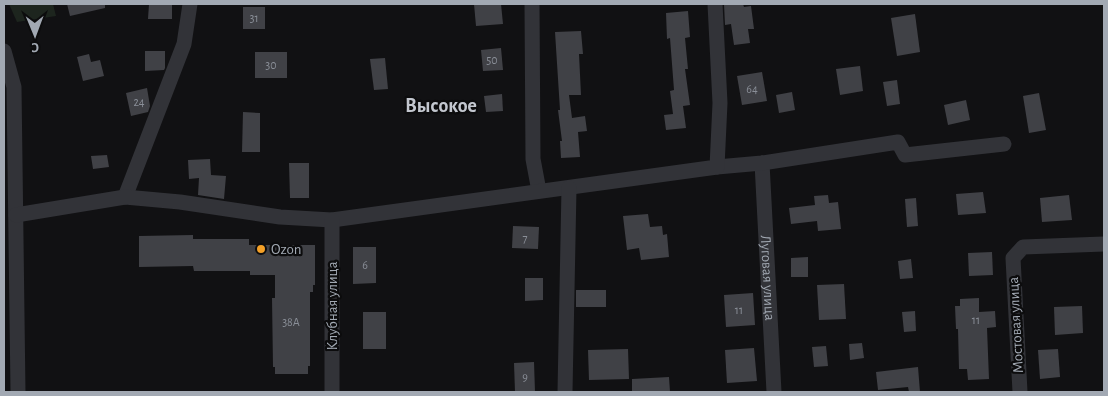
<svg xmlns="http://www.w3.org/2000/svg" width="1108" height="396" font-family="'Alegreya Sans',sans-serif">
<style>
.green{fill:#1d251e}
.building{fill:#404146}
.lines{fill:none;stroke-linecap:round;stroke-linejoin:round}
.minor{stroke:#323338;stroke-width:15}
.poi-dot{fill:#f4a027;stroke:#0c0c0d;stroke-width:2}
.labels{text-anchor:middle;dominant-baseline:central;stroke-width:4.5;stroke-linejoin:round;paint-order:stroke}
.number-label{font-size:12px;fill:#8a8f98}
.poi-label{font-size:15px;fill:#a2a9b3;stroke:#0c0c0d;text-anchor:start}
.street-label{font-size:15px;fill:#a2a9b3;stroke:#0c0c0d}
.district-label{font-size:20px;font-weight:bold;fill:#c3c7cf;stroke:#0c0c0d}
</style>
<rect width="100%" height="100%" fill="#111113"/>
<!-- green -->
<path class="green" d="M9 4H53L56 16 17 22Z"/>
<!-- building -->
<g class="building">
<path d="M67 4H105V8L70 16Z"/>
<path d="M149 4H172V19H148Z"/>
<path d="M474 4H501L503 24 476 26Z"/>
<path d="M724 4H743L744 7 751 6 754 29H748L750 43 734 45 731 24 725 25Z"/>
<rect x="243" y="7" width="22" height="22"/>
<path d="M688 11 690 37 685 38 688 69H685L690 105 683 106 686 128 666 130 664 115 673 114 670 91 674 90 670 38 667 39 666 13Z"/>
<path d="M915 14 920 52 897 56 891 18Z"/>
<path d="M581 31 583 54H579L581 95H569L572 118 585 116 587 131 578 132 580 157 561 158 560 141H562L558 110H560L555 32Z"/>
<path d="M501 48 503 70 483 71 481 50Z"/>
<path d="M145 51H165V68L164 70 145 71Z"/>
<rect x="255" y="52" width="32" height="26"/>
<path d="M89 54 91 62 100 60 104 76 83 81 77 57Z"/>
<path d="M385 58 388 89 374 90 370 59Z"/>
<path d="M860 66 863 91 840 95 836 69Z"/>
<path d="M762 72 767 101 742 105 737 76Z"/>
<path d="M897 80 900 104 887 106 883 82Z"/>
<path d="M147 88 150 106 148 112 131 116 126 93Z"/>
<path d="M792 92 795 110 779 113 776 95Z"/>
<path d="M1039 93 1046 130 1029 133 1023 96Z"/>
<path d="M502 94 503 111 486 112 484 96Z"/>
<path d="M966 100 970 120 948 125 944 105Z"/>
<path d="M243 112 260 113V152H242Z"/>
<path d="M107 155 109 167 93 169 91 156Z"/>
<path d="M210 159 211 175 226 176 224 199 198 195 199 178 189 179 188 160Z"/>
<path d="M289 163H309V198H290Z"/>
<path d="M983 192 986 213 958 215 956 194Z"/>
<path d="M828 195 829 203 838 202 841 229 818 231 817 221 791 224 789 208 815 205 814 196Z"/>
<path d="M1069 195 1072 220 1042 222 1040 198Z"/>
<path d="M916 198 918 226 907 227 905 199Z"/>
<path d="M648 214 650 227 662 226 663 235 667 234 669 257 641 260 639 248 627 250 623 216Z"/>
<path d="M513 226 539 227 538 249 512 248Z"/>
<path d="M193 235V239H249V245H315V285H313V292H310V366H308V374H275V367H273L272 298H275V275H250V271H194L193 266 139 267V236Z"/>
<path d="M353 247H376V283L353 284Z"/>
<path d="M992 252 993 275 969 276 968 253Z"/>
<path d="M808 257V277H791V258Z"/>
<path d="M911 259 913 278 900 279 898 261Z"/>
<path d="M525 278H543V300L525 301Z"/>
<path d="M844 284 846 319 819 320 817 285Z"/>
<rect x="576" y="290" width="30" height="17"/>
<path d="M753 293 755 325 726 327 724 295Z"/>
<path d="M979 298V312L995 311 996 327 987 328 989 379 968 380 967 369H959L958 329H956L955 306H960V299Z"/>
<path d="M1082 306 1083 333 1055 335 1054 307Z"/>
<path d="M915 311 916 331 904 332 902 312Z"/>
<rect x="363" y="312" width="23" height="37"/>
<path d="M862 343 864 358 850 360 849 344Z"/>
<path d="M826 346 828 366 814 367 812 347Z"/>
<path d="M754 348 757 381 727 383 725 350Z"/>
<path d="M628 349 629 379 589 380 588 350Z"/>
<path d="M1058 349 1060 377 1040 379 1038 350Z"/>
<path d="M534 362 535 392H515L514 363Z"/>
<path d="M918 367 920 392H909L908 387 878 390 876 372Z"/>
<path d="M669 377 670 392H632V379Z"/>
</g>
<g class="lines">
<!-- minor -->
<g class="minor">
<path d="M532 4 533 159 539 191"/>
<path d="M4 51 14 87 18 392"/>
<path id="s1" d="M762 163 774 392"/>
<path d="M717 167 762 163 898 142 905 155 1004 144"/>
<path d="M125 197 184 44 190 4"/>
<path d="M16 215 125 197 180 202 280 217 332 220 717 167 720 103 715 4"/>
<path d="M332 220V392"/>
<path d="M565 392 569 188"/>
<path d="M1020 392 1013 258 1023 247 1104 244"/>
</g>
</g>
<!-- markers -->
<circle class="poi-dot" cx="261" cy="249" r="5"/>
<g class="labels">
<!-- number labels -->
<g class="number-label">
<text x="254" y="18">31</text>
<text x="492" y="60">50</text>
<text x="271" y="65">30</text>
<text x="752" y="89">64</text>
<text x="139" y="102">24</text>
<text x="525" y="238">7</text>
<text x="365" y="265">6</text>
<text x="739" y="310">11</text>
<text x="976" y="320">11</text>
<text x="291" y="322">38А</text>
<text x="525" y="377">9</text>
</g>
<!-- poi labels -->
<g class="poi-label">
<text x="271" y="249">Ozon</text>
</g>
<!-- street labels -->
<g class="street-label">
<text stroke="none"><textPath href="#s1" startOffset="115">Луговая улица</textPath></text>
<text transform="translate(332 306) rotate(-90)">Клубная улица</text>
<text transform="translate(1016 325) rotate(-93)">Мостовая улица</text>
</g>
<!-- district labels -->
<g class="district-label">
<text x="441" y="106">Высокое</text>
</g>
</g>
<!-- border -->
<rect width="1108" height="396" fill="none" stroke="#a2a9b3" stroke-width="10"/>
<!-- north arrow -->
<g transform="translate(35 35) rotate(179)" stroke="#0c0c0d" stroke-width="4" paint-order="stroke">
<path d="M0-4L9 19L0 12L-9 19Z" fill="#a2a9b3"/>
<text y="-8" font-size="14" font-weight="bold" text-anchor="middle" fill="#a2a9b3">С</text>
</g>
</svg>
